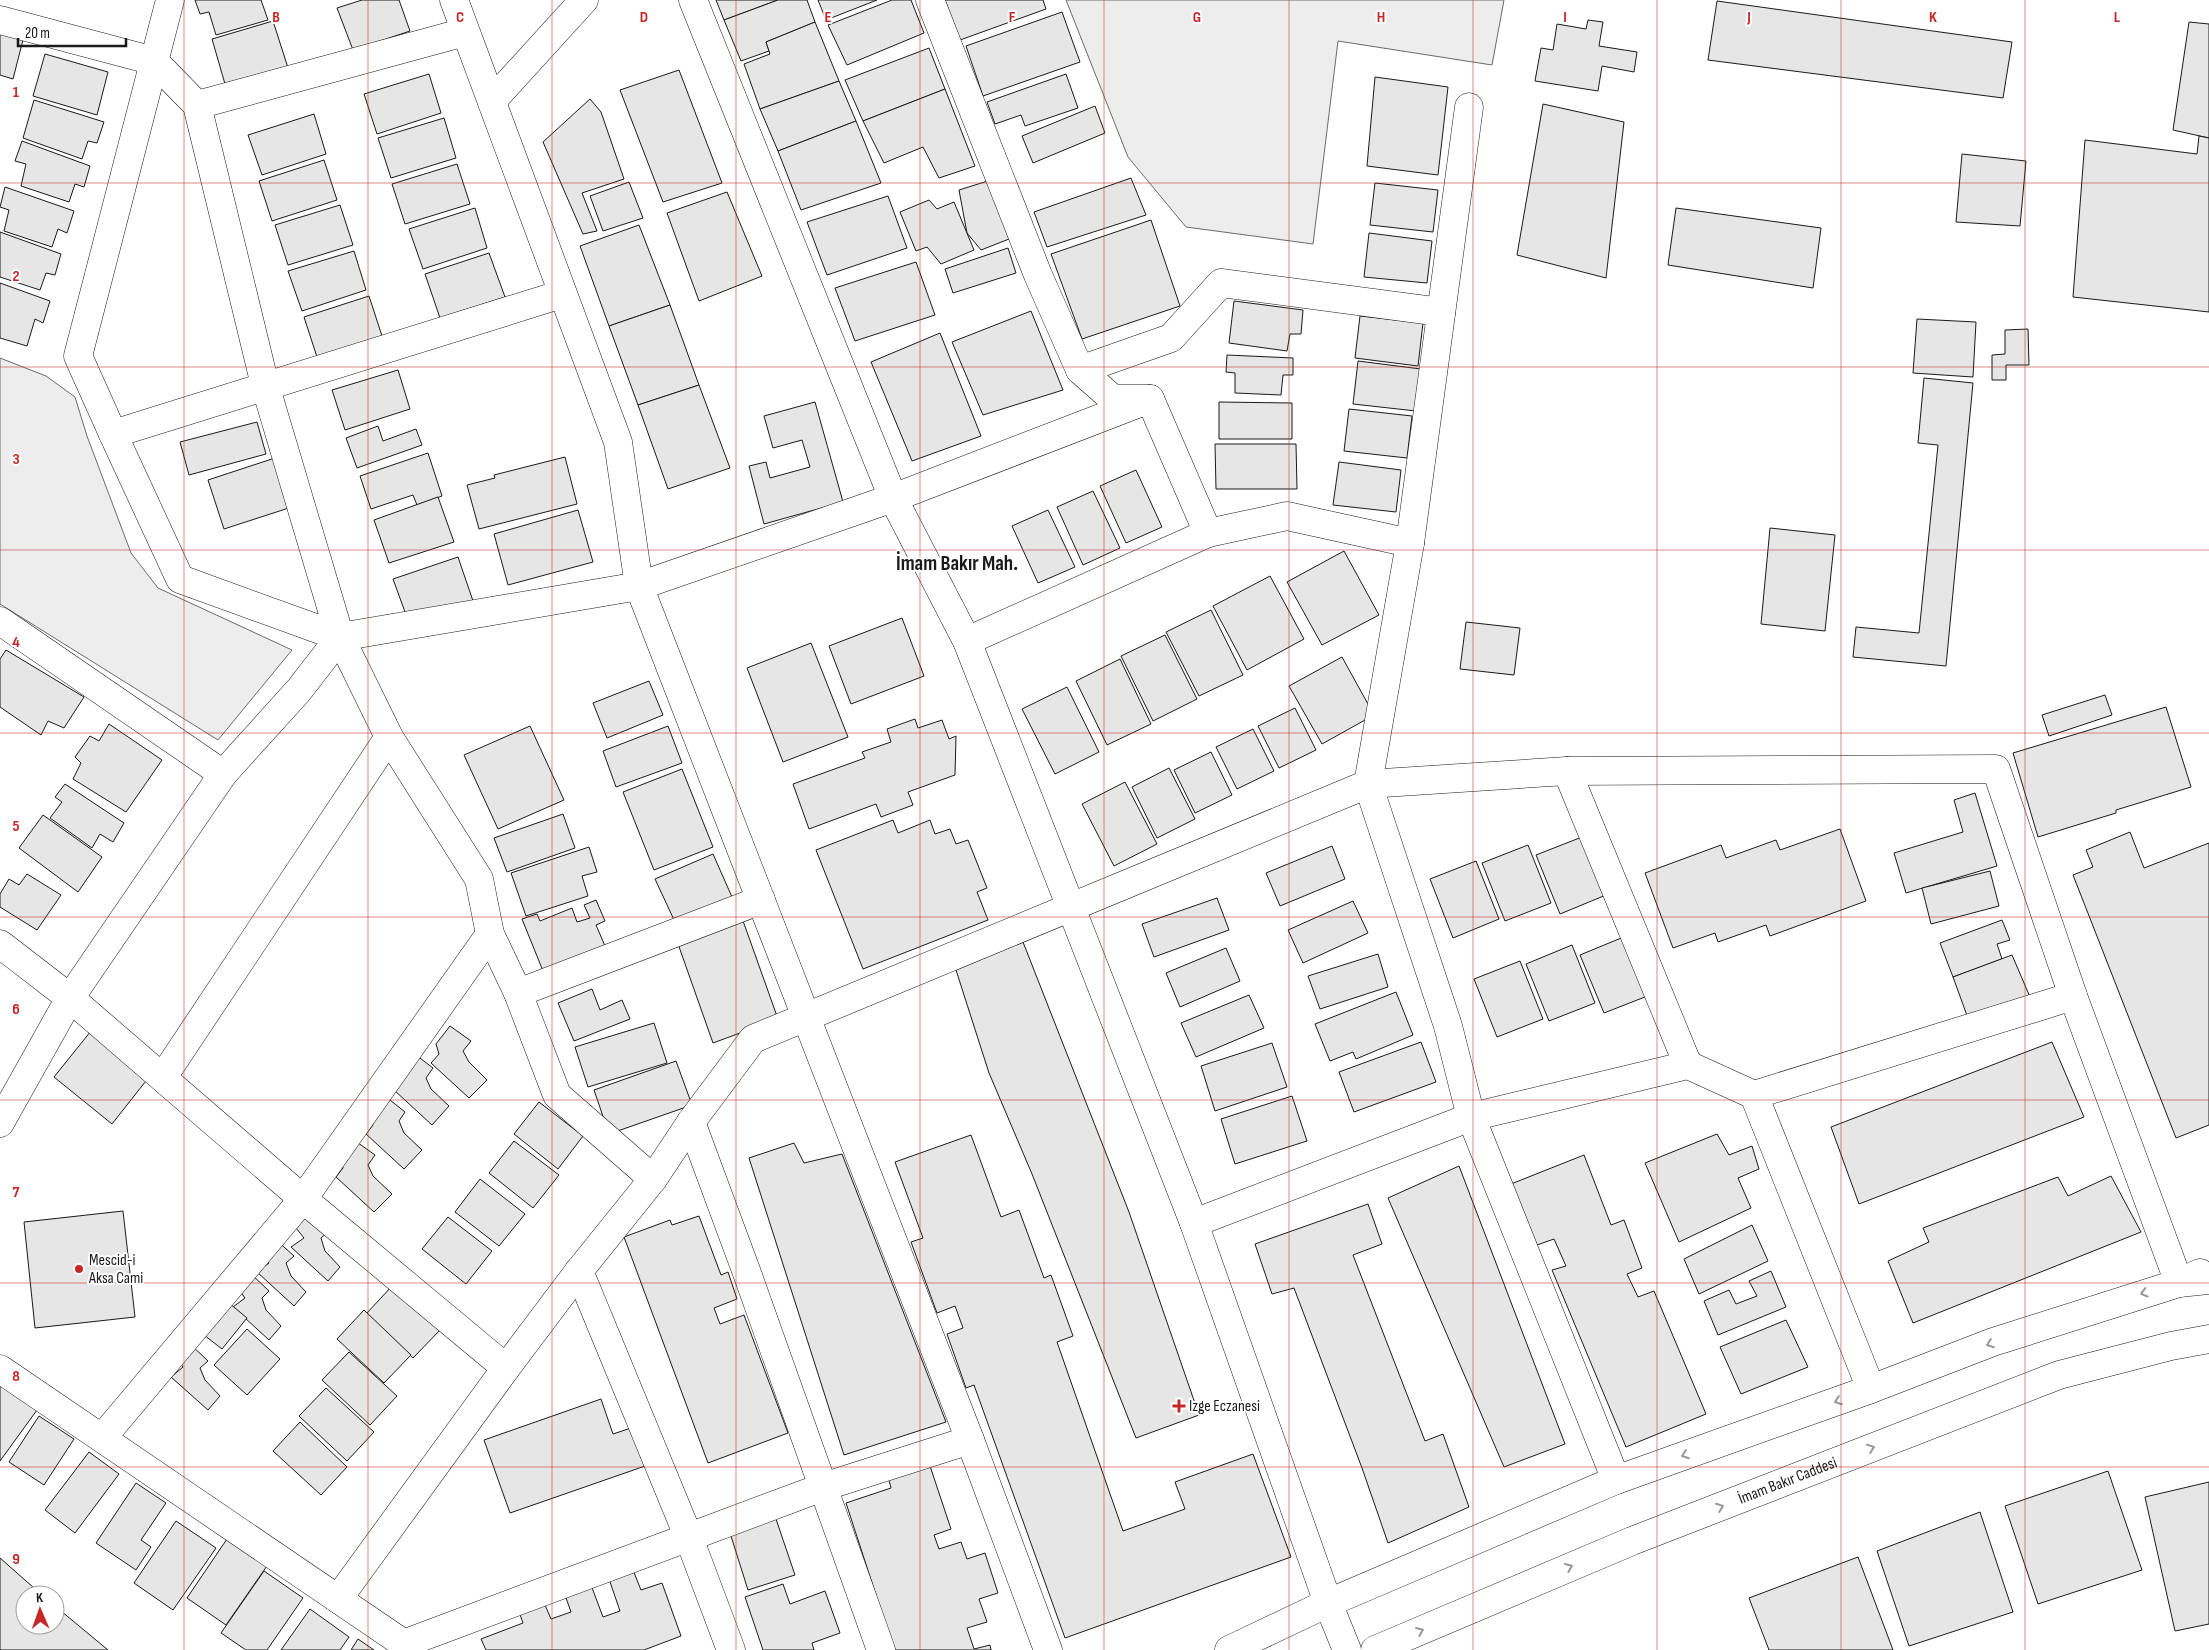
<svg xmlns="http://www.w3.org/2000/svg" width="2209" height="1650" font-family="'Sofia Sans Condensed',sans-serif">
<style>
.built{fill:#ededed;stroke:#6a6a6a}
.building{fill:#e6e6e6;stroke:#1a1a1a}
.lines{fill:none;stroke-linecap:round;stroke-linejoin:round}
.minor-casing{stroke:#1a1a1a;stroke-width:29}
.secondary-casing{stroke:#1a1a1a;stroke-width:29}
.minor{stroke:#fff;stroke-width:28}
.secondary{stroke:#fff;stroke-width:28}
.oneway{stroke:#989898}
.grid{fill:none;stroke:#c62828;stroke-width:1;stroke-opacity:0.55}
.poi-dot{fill:#c62828;stroke:#fff;stroke-width:2}
.labels{text-anchor:middle;dominant-baseline:central;stroke-width:4;stroke-linejoin:round;paint-order:stroke}
.poi-label{font-size:16px;fill:#1a1a1a;stroke:#fff;text-anchor:start}
.street-label{font-size:16px;fill:#1a1a1a;stroke:#fff}
.district-label{font-size:21px;font-weight:bold;fill:#1a1a1a;stroke:#fff}
.grid-label{font-size:16px;text-anchor:middle;font-weight:bold;fill:#c62828;stroke:#fff;stroke-width:4;stroke-linejoin:round;paint-order:stroke}
</style>
<rect width="100%" height="100%" fill="#fff"/>
<!-- built -->
<g class="built">
<path d="M1066 0H1504L1492 65 1338 41 1313 244 1186 227 1128 157Z"/>
<path d="M0 358 46 376 75 397 87 436 131 553 158 588 292 650 218 740 0 604Z"/>
</g>
<!-- building -->
<g class="building">
<path d="M195 0H261L268 20 216 35 209 12 200 14Z"/>
<path d="M362 0H399L410 31 353 50 337 8Z"/>
<path d="M716 0H778L724 20Z"/>
<path d="M778 0H807L815 22 766 42 769 51 741 61 724 20Z"/>
<path d="M818 0H877L826 20Z"/>
<path d="M892 0H911L924 33 847 65 828 25Z"/>
<path d="M945 0H1043L1046 9 960 40Z"/>
<path d="M1717 1 2012 42 2003 98 1708 60Z"/>
<path d="M1062 12 1080 62 983 96 966 46Z"/>
<path d="M1588 20 1603 22 1599 46 1637 52 1634 72 1602 66 1598 91 1535 81 1541 48 1553 50 1557 24 1586 29Z"/>
<path d="M273 21 289 71 227 91 212 39Z"/>
<path d="M815 22 839 81 760 109 744 64 770 54 766 42Z"/>
<path d="M2189 22 2209 24V138L2173 130Z"/>
<path d="M0 25 25 32 13 79 0 75Z"/>
<path d="M929 48 945 89 863 121 845 80Z"/>
<path d="M45 54 108 72 97 115 33 96Z"/>
<path d="M679 70 722 183 663 202 620 90Z"/>
<path d="M429 74 441 113 377 134 364 94Z"/>
<path d="M1066 74 1078 108 1025 126 1021 115 995 124 987 102Z"/>
<path d="M1375 77 1448 87 1438 175 1367 166Z"/>
<path d="M839 81 856 121 778 151 760 109Z"/>
<path d="M945 89 975 166 939 178 923 147 884 163 863 121Z"/>
<path d="M590 99 601 112 624 179 582 193 597 231 583 234 543 142Z"/>
<path d="M34 100 104 122 97 143 88 141 82 159 23 138Z"/>
<path d="M1543 104 1624 122 1606 278 1517 255Z"/>
<path d="M1095 106 1105 133 1033 163 1022 136Z"/>
<path d="M314 114 326 154 262 175 248 135Z"/>
<path d="M444 118 456 158 391 178 378 138Z"/>
<path d="M856 121 881 183 801 210 778 151Z"/>
<path d="M2199 136 2209 138V312L2073 297 2085 140 2197 154Z"/>
<path d="M22 141 90 166 84 187 75 184 69 202 21 186 26 164 15 161Z"/>
<path d="M1962 154 2026 161 2020 226 1956 222Z"/>
<path d="M324 160 337 200 272 221 259 181Z"/>
<path d="M457 164 470 204 405 224 392 184Z"/>
<path d="M1131 178 1146 215 1047 247 1034 212Z"/>
<path d="M994 179 1009 239 981 250 967 233 959 190Z"/>
<path d="M629 182 643 218 603 231 590 196Z"/>
<path d="M1375 183 1438 190 1433 232 1370 225Z"/>
<path d="M5 187 74 211 67 233 58 229 52 247 4 231 9 210 0 207Z"/>
<path d="M727 192 762 276 699 301 667 213Z"/>
<path d="M888 196 907 248 827 275 807 222Z"/>
<path d="M929 200 937 209 954 202 974 250 941 264 927 247 916 251 900 212Z"/>
<path d="M340 205 353 245 288 265 275 225Z"/>
<path d="M475 208 487 248 423 269 409 229Z"/>
<path d="M1676 208 1821 228 1813 288 1668 265Z"/>
<path d="M1151 220 1180 306 1082 339 1051 254Z"/>
<path d="M639 225 670 305 609 326 580 246Z"/>
<path d="M0 232 61 254 55 275 46 273 40 290 0 277Z"/>
<path d="M1369 233 1432 241 1427 283 1364 277Z"/>
<path d="M1008 248 1016 273 953 293 945 269Z"/>
<path d="M354 251 366 290 302 311 288 271Z"/>
<path d="M489 253 505 297 440 318 425 274Z"/>
<path d="M916 262 935 315 855 341 835 288Z"/>
<path d="M0 283 50 301 43 323 35 319 27 346 0 338Z"/>
<path d="M369 296 382 336 317 357 304 317Z"/>
<path d="M1234 301 1303 310 1301 334H1290L1287 351 1229 343Z"/>
<path d="M670 305 699 385 638 405 609 326Z"/>
<path d="M1031 311 1063 390 983 415 952 342Z"/>
<path d="M1360 316 1423 323 1418 366 1355 358Z"/>
<path d="M1917 319 1976 322 1973 377 1913 373Z"/>
<path d="M2028 329 2029 365H2006V380H1992V355L2005 354V330Z"/>
<path d="M940 333 981 436 912 461 871 362Z"/>
<path d="M1227 355 1293 358V375H1283L1281 395 1235 393V373L1226 372Z"/>
<path d="M1358 361 1421 369 1416 411 1353 404Z"/>
<path d="M398 370 410 409 345 430 332 390Z"/>
<path d="M1924 378 1973 383 1946 666 1853 657 1856 627 1919 633 1938 445 1918 443Z"/>
<path d="M699 385 730 468 668 489 638 405Z"/>
<path d="M815 402 843 502 764 524 749 466 766 462 770 478 810 467 802 440 773 448 764 416Z"/>
<path d="M1219 402 1292 403V439H1219Z"/>
<path d="M1349 409 1412 416 1407 458 1344 451Z"/>
<path d="M257 422 266 454 189 475 180 442Z"/>
<path d="M378 426 383 441 416 429 422 445 357 468 346 438Z"/>
<path d="M1215 444H1296L1297 489H1216Z"/>
<path d="M428 453 442 496 417 505 413 495 371 509 360 476Z"/>
<path d="M281 456 298 505 224 529 208 480Z"/>
<path d="M565 457 577 504 479 529 467 485 495 478 494 475Z"/>
<path d="M1339 462 1401 470 1396 512 1333 505Z"/>
<path d="M1136 470 1162 527 1126 543 1100 486Z"/>
<path d="M1093 491 1120 548 1083 565 1057 507Z"/>
<path d="M438 497 454 542 389 563 374 520Z"/>
<path d="M578 510 593 562 508 585 494 534Z"/>
<path d="M1048 510 1075 567 1038 583 1012 526Z"/>
<path d="M1770 528 1835 535 1825 631 1761 624Z"/>
<path d="M1344 551 1379 615 1322 645 1287 582Z"/>
<path d="M458 557 473 601 409 623 393 579Z"/>
<path d="M1270 576 1304 639 1247 670 1213 606Z"/>
<path d="M1211 610 1243 675 1199 696 1166 632Z"/>
<path d="M902 618 924 676 851 704 829 646Z"/>
<path d="M1466 622 1520 628 1514 675 1460 669Z"/>
<path d="M1165 635 1197 699 1153 721 1121 656Z"/>
<path d="M811 643 848 737 783 762 747 668Z"/>
<path d="M6 650 84 697 64 728 48 721 41 735 0 707V659Z"/>
<path d="M1342 657 1374 715 1322 744 1289 686Z"/>
<path d="M1120 659 1151 724 1107 745 1076 681Z"/>
<path d="M649 681 663 715 607 738 593 703Z"/>
<path d="M1067 687 1099 752 1055 774 1022 709Z"/>
<path d="M2105 695 2112 715 2049 736 2042 715Z"/>
<path d="M2166 707 2191 787 2116 810V813L2038 837 2013 753Z"/>
<path d="M1295 708 1316 750 1279 768 1258 726Z"/>
<path d="M915 719 918 728 942 720 949 739 956 736 955 775 908 792 913 805 881 817 876 804 809 829 793 784 865 758 862 752 891 742 887 729Z"/>
<path d="M109 724 162 760 126 812 73 779 81 763 75 757 90 736 99 741Z"/>
<path d="M530 726 564 800 498 829 464 755Z"/>
<path d="M668 726 682 763 616 787 603 751Z"/>
<path d="M1253 729 1274 771 1237 789 1216 747Z"/>
<path d="M1211 752 1232 795 1195 813 1174 770Z"/>
<path d="M1169 768 1195 819 1157 838 1132 787Z"/>
<path d="M682 769 713 847 654 870 623 792Z"/>
<path d="M1125 782 1157 844 1114 866 1082 804Z"/>
<path d="M65 784 124 823 113 842 100 834 92 848 50 818 62 802 55 797Z"/>
<path d="M1975 793 1997 866 1906 893 1894 853 1963 832 1954 800Z"/>
<path d="M563 814 575 848 507 872 494 838Z"/>
<path d="M43 815 102 857 78 892 19 848Z"/>
<path d="M893 820 898 833 930 820 935 834 950 829 956 844 968 840 987 888 977 892 988 920 863 969 816 850Z"/>
<path d="M1840 829 1866 901 1770 936 1766 925 1718 942 1715 933 1673 948 1645 873 1721 845 1726 858 1776 840 1780 850Z"/>
<path d="M2130 832 2144 868 2209 843V1125L2176 1138 2073 875 2093 867 2086 850Z"/>
<path d="M1582 837 1606 895 1560 914 1536 855Z"/>
<path d="M1528 845 1551 903 1505 921 1482 863Z"/>
<path d="M1332 846 1345 879 1280 906 1266 873Z"/>
<path d="M589 847 597 872 582 876 588 896 526 916 511 873Z"/>
<path d="M713 854 732 897 675 922 655 879Z"/>
<path d="M1476 861 1499 919 1453 938 1430 879Z"/>
<path d="M1990 871 1999 906 1931 924 1922 888Z"/>
<path d="M27 874 61 895 37 930 0 907V894L9 879 19 885Z"/>
<path d="M1217 898 1229 930 1154 957 1142 924Z"/>
<path d="M596 900 605 921 596 925 605 946 543 971 522 919 537 914 540 921 572 908 577 922 590 918 584 905Z"/>
<path d="M1353 901 1368 933 1303 963 1288 930Z"/>
<path d="M742 918 778 1019 713 1043 677 941Z"/>
<path d="M2002 920 2010 940 1997 944 2002 959 1953 977 1940 943Z"/>
<path d="M1626 936 1650 995 1604 1013 1580 955Z"/>
<path d="M1023 942 1129 1212 1199 1415 1136 1438 1032 1174 989 1073 956 970Z"/>
<path d="M1572 945 1595 1003 1549 1021 1526 964Z"/>
<path d="M1226 948 1240 981 1180 1007 1166 973Z"/>
<path d="M1378 954 1388 987 1320 1009 1308 976Z"/>
<path d="M2012 955 2030 997 1969 1021 1953 977Z"/>
<path d="M1520 961 1543 1019 1497 1037 1474 979Z"/>
<path d="M592 989 600 1010 622 1000 630 1019 574 1041 558 1003Z"/>
<path d="M1396 992 1413 1035 1356 1059 1353 1052 1330 1061 1315 1024Z"/>
<path d="M1249 995 1264 1028 1196 1057 1181 1023Z"/>
<path d="M654 1023 667 1063 588 1087 575 1047Z"/>
<path d="M95 1026 153 1072 112 1124 54 1077Z"/>
<path d="M450 1026 471 1041 463 1051 469 1062 487 1080 469 1098 431 1063 439 1054 436 1044Z"/>
<path d="M1421 1042 1436 1082 1354 1112 1339 1072Z"/>
<path d="M2052 1042 2084 1117 1859 1204 1831 1127Z"/>
<path d="M1272 1043 1287 1087 1215 1111 1201 1066Z"/>
<path d="M412 1052 433 1068 426 1078 431 1089 449 1106 432 1125 394 1090Z"/>
<path d="M676 1061 692 1105 609 1134 594 1090Z"/>
<path d="M385 1096 405 1112 399 1121 404 1133 422 1150 404 1169 366 1134 373 1125 371 1115Z"/>
<path d="M1292 1096 1307 1141 1235 1164 1221 1119Z"/>
<path d="M539 1102 583 1136 558 1169 514 1134Z"/>
<path d="M1717 1134 1729 1155 1752 1146 1759 1169 1738 1178 1751 1208 1679 1242 1645 1163Z"/>
<path d="M971 1135 1001 1217 1019 1210 1044 1278 1051 1275 1073 1336 1057 1342 1123 1531 1185 1509 1175 1482 1253 1454 1291 1557 1065 1638 974 1385 966 1388 947 1334 963 1328 955 1306 937 1313 911 1242 923 1238 895 1162Z"/>
<path d="M354 1140 375 1155 368 1165 373 1176 392 1194 374 1212 336 1177 343 1168 341 1157Z"/>
<path d="M514 1141 559 1175 533 1208 489 1173Z"/>
<path d="M794 1143 804 1163 842 1154 946 1422 844 1455 749 1158Z"/>
<path d="M1584 1155 1611 1225 1624 1220 1642 1268 1627 1274 1638 1297 1654 1291 1706 1414 1626 1447 1552 1270 1566 1266 1554 1239 1537 1245 1511 1184Z"/>
<path d="M1459 1166 1565 1444 1504 1467 1388 1198Z"/>
<path d="M2111 1176 2141 1232 1913 1323 1888 1261 1929 1242 1923 1228 2058 1177 2068 1196Z"/>
<path d="M480 1179 525 1214 499 1246 455 1212Z"/>
<path d="M1368 1204 1382 1244 1353 1255 1425 1441 1443 1434 1469 1507 1388 1543 1362 1468 1294 1288 1272 1294 1255 1244Z"/>
<path d="M123 1211 135 1317 35 1328 24 1222Z"/>
<path d="M308 1213 328 1232 321 1238 325 1251 340 1267 328 1281 291 1247 304 1238 296 1228Z"/>
<path d="M699 1216 721 1275 728 1272 737 1299 714 1308 720 1324 744 1315 788 1433 708 1463 624 1237 670 1220 672 1225Z"/>
<path d="M448 1217 492 1251 466 1284 422 1249Z"/>
<path d="M1752 1225 1768 1261 1699 1294 1684 1259Z"/>
<path d="M274 1238 294 1256 286 1263 291 1276 306 1292 294 1306 257 1272 269 1263 261 1253Z"/>
<path d="M1771 1271 1786 1307 1718 1335 1704 1301 1729 1290 1736 1304 1757 1296 1749 1281Z"/>
<path d="M249 1272 269 1291 262 1298 266 1310 281 1326 269 1340 233 1307 245 1298 237 1287Z"/>
<path d="M393 1285 441 1329 413 1358 366 1314Z"/>
<path d="M229 1303 247 1318 222 1349 204 1335Z"/>
<path d="M364 1310 411 1355 384 1383 337 1339Z"/>
<path d="M1786 1320 1808 1367 1741 1394 1720 1347Z"/>
<path d="M247 1329 280 1359 247 1395 214 1365Z"/>
<path d="M188 1342 208 1361 200 1368 205 1380 220 1396 208 1410 171 1377 183 1367 175 1357Z"/>
<path d="M349 1352 397 1396 370 1425 322 1380Z"/>
<path d="M0 1385 37 1410 0 1461Z"/>
<path d="M326 1388 374 1432 347 1461 299 1416Z"/>
<path d="M601 1399 613 1434 634 1427 648 1465 510 1513 484 1440Z"/>
<path d="M39 1416 74 1439 44 1485 9 1462Z"/>
<path d="M300 1422 347 1467 321 1495 273 1451Z"/>
<path d="M89 1452 119 1474 75 1533 45 1510Z"/>
<path d="M929 1463 951 1529 934 1535 939 1549 961 1542 967 1559 985 1553 998 1593 979 1599 987 1622 967 1628 974 1649 990 1645 991 1650H894L846 1503 891 1488 888 1476Z"/>
<path d="M2108 1471 2142 1570 2038 1604 2005 1506Z"/>
<path d="M2209 1482V1624L2175 1631 2145 1497Z"/>
<path d="M136 1483 166 1503 141 1540 151 1547 136 1570 96 1543Z"/>
<path d="M1980 1512 2013 1612 1909 1646 1877 1551Z"/>
<path d="M776 1519 795 1575 748 1590 730 1533Z"/>
<path d="M176 1521 216 1548 173 1610 134 1583Z"/>
<path d="M229 1536 269 1563 226 1625 187 1598Z"/>
<path d="M1858 1557 1893 1650H1769L1749 1598Z"/>
<path d="M0 1558 42 1595H25V1625H55V1606L108 1650H0Z"/>
<path d="M633 1570 641 1590 662 1583 681 1636 644 1650H486L481 1639 523 1623 518 1609 543 1600 551 1619 571 1612 565 1595 591 1585 603 1617 620 1611 609 1579Z"/>
<path d="M264 1571 303 1598 267 1650H246L221 1633Z"/>
<path d="M783 1584 790 1604 825 1591 840 1633 812 1643 814 1650H763L745 1597Z"/>
<path d="M310 1609 349 1637 340 1650H281Z"/>
<path d="M358 1639 374 1650H351Z"/>
</g>
<g class="lines">
<defs>
<g id="minor">
<path d="M454 0 618 442 639 586 970 1440 1048 1650"/>
<path d="M693 0 893 498 967 641 1194 1223 1328 1603 1347 1650"/>
<path d="M930 0 1038 275 1080 370 1113 399H1150L1208 533 967 641"/>
<path d="M0 20 154 61 197 105 265 385 340 637 180 579 113 434 78 356 170 0"/>
<path d="M492 101 584 0"/>
<path d="M197 105 465 32"/>
<path d="M1469 107 1410 543 1368 784 1448 1026 1471 1117 1688 1065 1754 1095 2073 996"/>
<path d="M1080 370 1171 338 1221 283 1441 312"/>
<path d="M113 434 562 294"/>
<path d="M1208 533 1287 516 1410 543"/>
<path d="M0 621 223 774"/>
<path d="M340 637 389 737 479 879 490 934 518 993 557 1095 653 1179"/>
<path d="M1567 771 1688 1065"/>
<path d="M0 944 70 998 303 1199 506 1368"/>
<path d="M518 993 761 900"/>
<path d="M163 1077 389 737"/>
<path d="M1754 1095 1871 1389"/>
<path d="M691 1122 747 1273 881 1650"/>
<path d="M0 1123 70 998 223 774 299 690 340 637 639 586 893 498 1150 399"/>
<path d="M1194 1223 1471 1117 1616 1480"/>
<path d="M579 1271 689 1538 731 1650"/>
<path d="M0 1369 413 1650"/>
<path d="M102 1438 303 1199 490 934"/>
<path d="M338 1599 506 1368 579 1271 653 1179 691 1122 753 1039 1368 784 1567 771 1996 769 2073 996 2179 1283 2200 1273"/>
<path d="M403 1644 823 1487 970 1440"/>
</g>
<g id="secondary">
<path d="M1229 1650 1328 1603 1616 1480 1871 1389 1993 1342 2179 1283 2209 1280"/>
<path id="s1" d="M1375 1650 1632 1541 2059 1375 2171 1346 2209 1339"/>
</g>
</defs>
<!-- minor casing -->
<use href="#minor" class="minor-casing"/>
<!-- secondary casing -->
<use href="#secondary" class="secondary-casing"/>
<!-- minor -->
<use href="#minor" class="minor"/>
<!-- secondary -->
<use href="#secondary" class="secondary"/>
</g>
<!-- one-way arrows -->
<defs><path id="oneway-chevron" d="M-2-3.5L2.5 0L-2 3.5" fill="none" stroke-width="1.6" stroke-linecap="round" stroke-linejoin="round" transform="scale(1.25)"/></defs>
<g class="oneway">
<use href="#oneway-chevron" transform="translate(2144 1293) rotate(164)"/>
<use href="#oneway-chevron" transform="translate(1990 1344) rotate(160)"/>
<use href="#oneway-chevron" transform="translate(1838 1401) rotate(160)"/>
<use href="#oneway-chevron" transform="translate(1871 1448) rotate(-21)"/>
<use href="#oneway-chevron" transform="translate(1685 1455) rotate(160)"/>
<use href="#oneway-chevron" transform="translate(1720 1507) rotate(-21)"/>
<use href="#oneway-chevron" transform="translate(1569 1567) rotate(-23)"/>
<use href="#oneway-chevron" transform="translate(1420 1631) rotate(-23)"/>
</g>
<!-- grid -->
<path class="grid" d="M184 0V1650M368 0V1650M552 0V1650M736 0V1650M920 0V1650M1104 0V1650M1289 0V1650M1473 0V1650M1657 0V1650M1841 0V1650M2025 0V1650M0 183H2209M0 367H2209M0 550H2209M0 733H2209M0 917H2209M0 1100H2209M0 1283H2209M0 1467H2209"/>
<!-- markers -->
<g class="poi-dot">
<circle cx="79" cy="1269" r="5"/>
<path d="M1176.5 1398.5h5v5h5v5h-5v5h-5v-5h-5v-5h5z"/>
</g>
<g class="labels">
<!-- poi labels -->
<g class="poi-label">
<text x="89" y="1260">Mescid-i<tspan x="89" dy="18">Aksa Cami</tspan></text>
<text x="1189" y="1406">Izge Eczanesi</text>
</g>
<!-- street labels -->
<g class="street-label">
<text stroke="none"><textPath href="#s1" startOffset="446">İmam Bakır Caddesi</textPath></text>
</g>
<!-- district labels -->
<g class="district-label">
<text x="957" y="563">İmam Bakır Mah.</text>
</g>
</g>
<g class="grid-label">
<text x="276" y="22">B</text>
<text x="460" y="22">C</text>
<text x="644" y="22">D</text>
<text x="828" y="22">E</text>
<text x="1012" y="22">F</text>
<text x="1197" y="22">G</text>
<text x="1381" y="22">H</text>
<text x="1565" y="22">I</text>
<text x="1749" y="22">J</text>
<text x="1933" y="22">K</text>
<text x="2117" y="22">L</text>
<text x="16" y="97">1</text>
<text x="16" y="281">2</text>
<text x="16" y="464">3</text>
<text x="16" y="647">4</text>
<text x="16" y="831">5</text>
<text x="16" y="1014">6</text>
<text x="16" y="1197">7</text>
<text x="16" y="1381">8</text>
<text x="16" y="1564">9</text>
</g>
<!-- north arrow -->
<g transform="translate(40 1610) rotate(358)"><circle r="24" fill="#ffffff" stroke="#a3a3a3"/>
<path d="M0-4L9 19L0 12L-9 19Z" fill="#c62828"/>
<text y="-8" font-size="14" font-weight="bold" text-anchor="middle" fill="#1a1a1a">K</text>
</g>
<!-- scale -->
<path d="M18 38v8h108v-8" fill="none" stroke="#1a1a1a" stroke-width="2.5"/>
<text x="25" y="38" font-size="15" fill="#1a1a1a" stroke="#ffffff" stroke-width="4" paint-order="stroke">20 m</text>
</svg>
